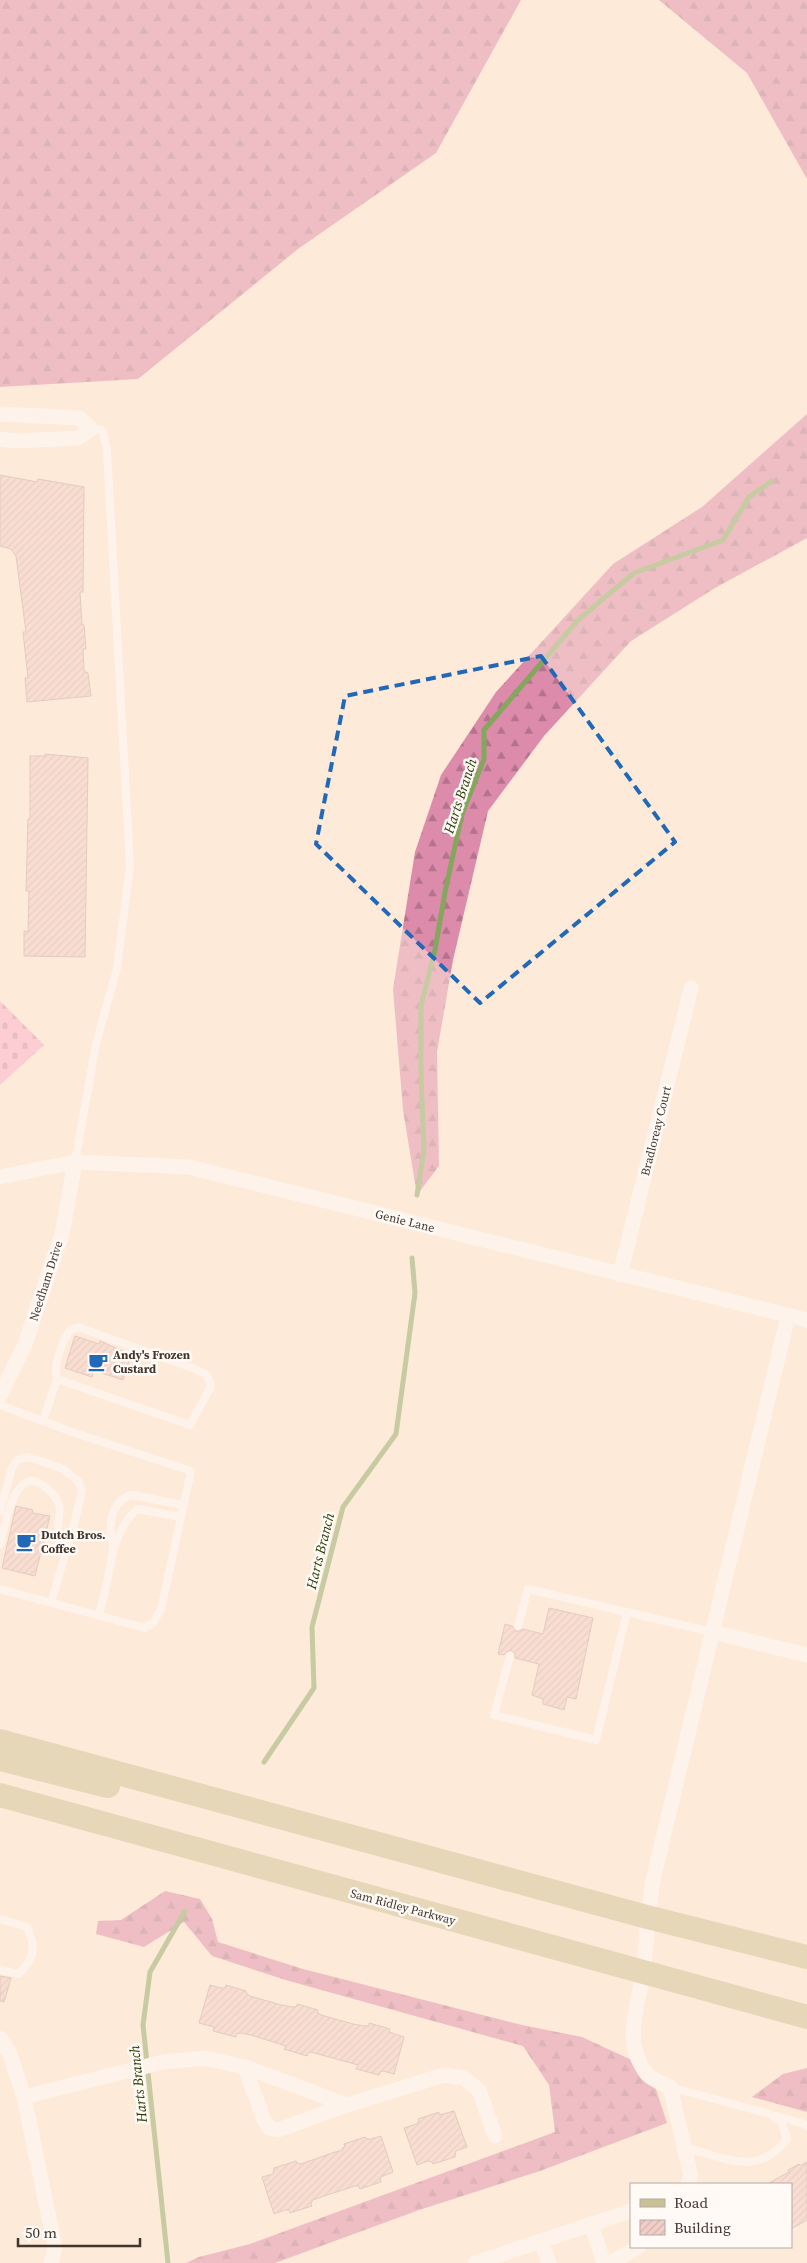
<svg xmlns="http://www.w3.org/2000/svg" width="807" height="2263" font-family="'Source Serif 4',serif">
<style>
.forest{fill:url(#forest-firs)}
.cemetery{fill:url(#cemetery-stones)}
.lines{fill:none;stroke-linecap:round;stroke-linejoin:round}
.stream{stroke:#84a65d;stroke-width:5}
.building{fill:url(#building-hatch);stroke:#c5a5a0}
.service{stroke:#fff;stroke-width:8}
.minor{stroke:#fff;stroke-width:15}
.primary{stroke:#cbc093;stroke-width:24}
.marked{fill:none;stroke:#2168b8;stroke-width:4;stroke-dasharray:10 6;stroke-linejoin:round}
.labels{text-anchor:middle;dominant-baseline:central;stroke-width:5;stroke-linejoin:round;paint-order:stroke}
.street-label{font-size:12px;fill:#40362e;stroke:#fffaf6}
.poi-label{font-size:12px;font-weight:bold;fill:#40362e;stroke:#fffaf6;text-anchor:start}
.water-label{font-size:14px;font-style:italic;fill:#263c04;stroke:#fffaf6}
</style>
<defs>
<pattern id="forest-firs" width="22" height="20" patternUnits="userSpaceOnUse" patternTransform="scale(1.25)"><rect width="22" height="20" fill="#dc8bab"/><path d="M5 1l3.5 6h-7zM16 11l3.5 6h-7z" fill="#b4728c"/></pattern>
<pattern id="cemetery-stones" width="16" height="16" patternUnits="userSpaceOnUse" patternTransform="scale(1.25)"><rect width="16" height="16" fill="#faacc9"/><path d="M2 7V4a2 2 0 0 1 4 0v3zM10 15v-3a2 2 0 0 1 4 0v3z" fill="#cc8da4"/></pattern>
<pattern id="building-hatch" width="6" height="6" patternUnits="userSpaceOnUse" patternTransform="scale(1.25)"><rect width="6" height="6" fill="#f3cec8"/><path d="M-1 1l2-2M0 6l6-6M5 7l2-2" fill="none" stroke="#d1b2ac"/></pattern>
</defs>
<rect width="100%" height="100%" fill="#fdead9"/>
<!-- forest -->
<g class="forest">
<path d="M0 0H521L436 153 298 249 138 379 0 387Z"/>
<path d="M659 0H807V179L747 73Z"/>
<path d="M807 414V538L715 588 631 641 544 736 488 811 453 960 437 1052 439 1166 417 1195 403 1110 393 989 415 852 441 775 496 692 613 564 702 507Z"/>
<path d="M165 1891 200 1899 212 1919 218 1942 303 1969 522 2025 582 2037 649 2068 667 2123 540 2171 419 2210 275 2263H186L199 2257 250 2244 555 2132 549 2085 523 2046 289 1981 212 1956 184 1922 144 1947 96 1934 98 1921 121 1920Z"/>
<path d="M807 2068V2112L752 2097 783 2074Z"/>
</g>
<!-- cemetery -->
<path class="cemetery" d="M0 1001 44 1045 0 1085Z"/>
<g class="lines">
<!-- stream -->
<g class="stream">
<path d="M417 1195 424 1150 421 1075V1006L435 950 445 892 462 814 484 759V730L579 619 634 573 723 540 749 497 772 481"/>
<path d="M264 1762 314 1688 312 1627 343 1507 396 1434 415 1293 412 1258"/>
<path d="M168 2263 143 2025 150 1972 185 1911"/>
</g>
</g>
<!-- building -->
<g class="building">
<path d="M0 475 37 482 38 479 84 487 83 592H80L82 625H84L86 649H83L84 671 88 673 91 696 27 702 25 678H28L23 632H26L16 556 11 549 0 546Z"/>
<path d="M45 754 88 758 85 957 24 956V931L28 932 29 891H26L28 819H30V756H45Z"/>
<path d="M75 1336 99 1344 100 1341 131 1355 123 1380 93 1370 92 1377 65 1368Z"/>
<path d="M16 1506 33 1510 32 1513 50 1516 35 1576 2 1568Z"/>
<path d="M549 1608 593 1618 576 1699 567 1697 564 1710 543 1704V1699L532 1695 539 1664 515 1658V1654L511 1650 506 1652 504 1655 498 1654 505 1624 512 1626 517 1632 523 1629 543 1634Z"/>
<path d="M0 1976 11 1978 4 2002 0 2001Z"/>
<path d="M210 1985 221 1988H225L226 1985 246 1991V1993L250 1996 281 2005 293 2007 297 2006V2004L318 2010 317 2012 321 2015 353 2024 365 2026H369V2023L390 2029 389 2032 404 2037 394 2074 383 2071 380 2072 379 2075 356 2069 358 2065 311 2052 308 2053 307 2056 284 2049 286 2046 251 2035 240 2033 236 2034V2037L213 2031 214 2027 199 2023Z"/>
<path d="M454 2111 467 2147 456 2151 455 2157 433 2164 432 2162 428 2161 417 2165 404 2128 416 2124 419 2122 418 2119 439 2112V2115L443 2114Z"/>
<path d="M381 2136 393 2172 383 2176 380 2178 381 2182 360 2189 359 2186H355L324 2196 313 2200 311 2203 312 2206 290 2213 289 2210H285L274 2214 262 2177 273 2174 274 2168 296 2161 297 2163 301 2164 332 2153 343 2150 342 2148 345 2147 344 2144 365 2137 367 2139H371Z"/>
<path d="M807 2162V2220L791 2229V2184H767L789 2172 788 2170 799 2164 800 2166Z"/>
</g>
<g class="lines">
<!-- service -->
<g class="service">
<path d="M75 1162 96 1044 117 968 130 866 107 451 103 432 99 429H91"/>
<path d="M0 1405 72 1432 191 1471 161 1609 153 1623 145 1628 0 1589"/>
<path d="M43 1421 57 1379 190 1425 211 1386 207 1375 195 1369 78 1327 70 1330C62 1342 53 1365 57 1379"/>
<path d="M0 1511 12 1468 17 1460 29 1457 63 1469 78 1481 82 1490 75 1521 51 1603"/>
<path d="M0 1545C4 1530 14 1466 41 1484 47 1488 54 1494 57 1500 63 1510 57 1520 58 1530 59 1535 65 1543 68 1547"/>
<path d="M114 1548C120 1533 125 1518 138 1509L181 1517"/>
<path d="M99 1616C104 1594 110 1573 113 1551 114 1545 111 1541 111 1536 109 1519 114 1499 132 1495L183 1505"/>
<path d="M518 1626 528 1589 712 1632"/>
<path d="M510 1656 494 1715 596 1740 627 1612"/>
<path d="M0 1919 27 1927C36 1948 35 1957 19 1974L0 1970"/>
<path d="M670 2087 770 2114 782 2123 787 2139C757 2179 722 2156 684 2147"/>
<path d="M777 2116 807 2125"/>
</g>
<!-- minor -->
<g class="minor">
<path d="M0 414 80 418 91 429 78 438 15 441 0 439"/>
<path d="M0 1177 75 1162 189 1167 807 1320"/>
<path d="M620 1275 691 988"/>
<path d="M0 1396 25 1344 62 1234 75 1162"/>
<path d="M712 1632 807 1655"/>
<path d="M0 2038 9 2052 24 2097 163 2062 204 2058 245 2067 347 2105 444 2075 463 2078 479 2090 495 2136"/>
<path d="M245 2067 263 2118 269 2128 278 2130 347 2105"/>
<path d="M24 2097 55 2247 51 2263"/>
<path d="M688 2184 691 2176 670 2087C664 2084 652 2080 647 2074 621 2041 639 2007 643 1971 647 1941 648 1911 653 1880L788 1316"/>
<path d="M591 2224 604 2263"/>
<path d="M541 2241 549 2263"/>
<path d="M475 2263 631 2211"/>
<path d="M610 2263 638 2247"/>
</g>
<!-- primary -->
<g class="primary">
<path d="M0 1741 647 1917 807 1957"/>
<path d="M0 1759 108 1786"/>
<path d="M0 1795 807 2017"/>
</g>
</g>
<!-- marked area -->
<path d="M0 0H807V2263H0ZM541 656 675 842 480 1003 316 844 345 696Z" fill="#fdead9" fill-opacity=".55" fill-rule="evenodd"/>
<path class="marked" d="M541 656 675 842 480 1003 316 844 345 696Z"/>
<!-- icons -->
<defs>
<symbol id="cafe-bare" viewBox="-9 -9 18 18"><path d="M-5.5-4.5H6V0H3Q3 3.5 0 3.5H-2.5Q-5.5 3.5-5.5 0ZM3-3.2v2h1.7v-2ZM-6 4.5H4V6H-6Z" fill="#2168b8" stroke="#fffaf6" stroke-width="2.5" paint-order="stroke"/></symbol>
</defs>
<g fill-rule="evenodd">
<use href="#cafe-bare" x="84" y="1348" width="28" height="28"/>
<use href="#cafe-bare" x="12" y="1528" width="28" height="28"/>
</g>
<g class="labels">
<!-- street labels -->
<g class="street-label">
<text transform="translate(656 1131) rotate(-76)">Bradloreay Court</text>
<text transform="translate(405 1221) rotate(14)">Genie Lane</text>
<text transform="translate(46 1281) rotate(-72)">Needham Drive</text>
<text transform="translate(403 1907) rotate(15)">Sam Ridley Parkway</text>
</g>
<!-- poi labels -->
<g class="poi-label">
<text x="113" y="1355">Andy's Frozen<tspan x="113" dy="14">Custard</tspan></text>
<text x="41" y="1535">Dutch Bros.<tspan x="41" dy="14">Coffee</tspan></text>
</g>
<!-- water labels -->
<g class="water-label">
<text transform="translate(460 796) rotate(-72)">Harts Branch</text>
<text transform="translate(320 1551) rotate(-76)">Harts Branch</text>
<text transform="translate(138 2084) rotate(-96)">Harts Branch</text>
</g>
</g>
<!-- legend -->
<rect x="630" y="2183" width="162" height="65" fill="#fffaf6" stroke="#b3aca6"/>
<rect x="640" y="2199" width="25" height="8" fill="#cbc093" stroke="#b3aca6"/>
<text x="674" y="2208" font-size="15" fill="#40362e">Road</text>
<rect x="640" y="2220" width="25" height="15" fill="url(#building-hatch)" stroke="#b3aca6"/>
<text x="674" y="2233" font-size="15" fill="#40362e">Building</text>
<!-- scale -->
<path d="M18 2238v8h122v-8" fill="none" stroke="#40362e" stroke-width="2.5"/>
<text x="25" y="2238" font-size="15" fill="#40362e" stroke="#fffaf6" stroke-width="4" paint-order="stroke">50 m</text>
</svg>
